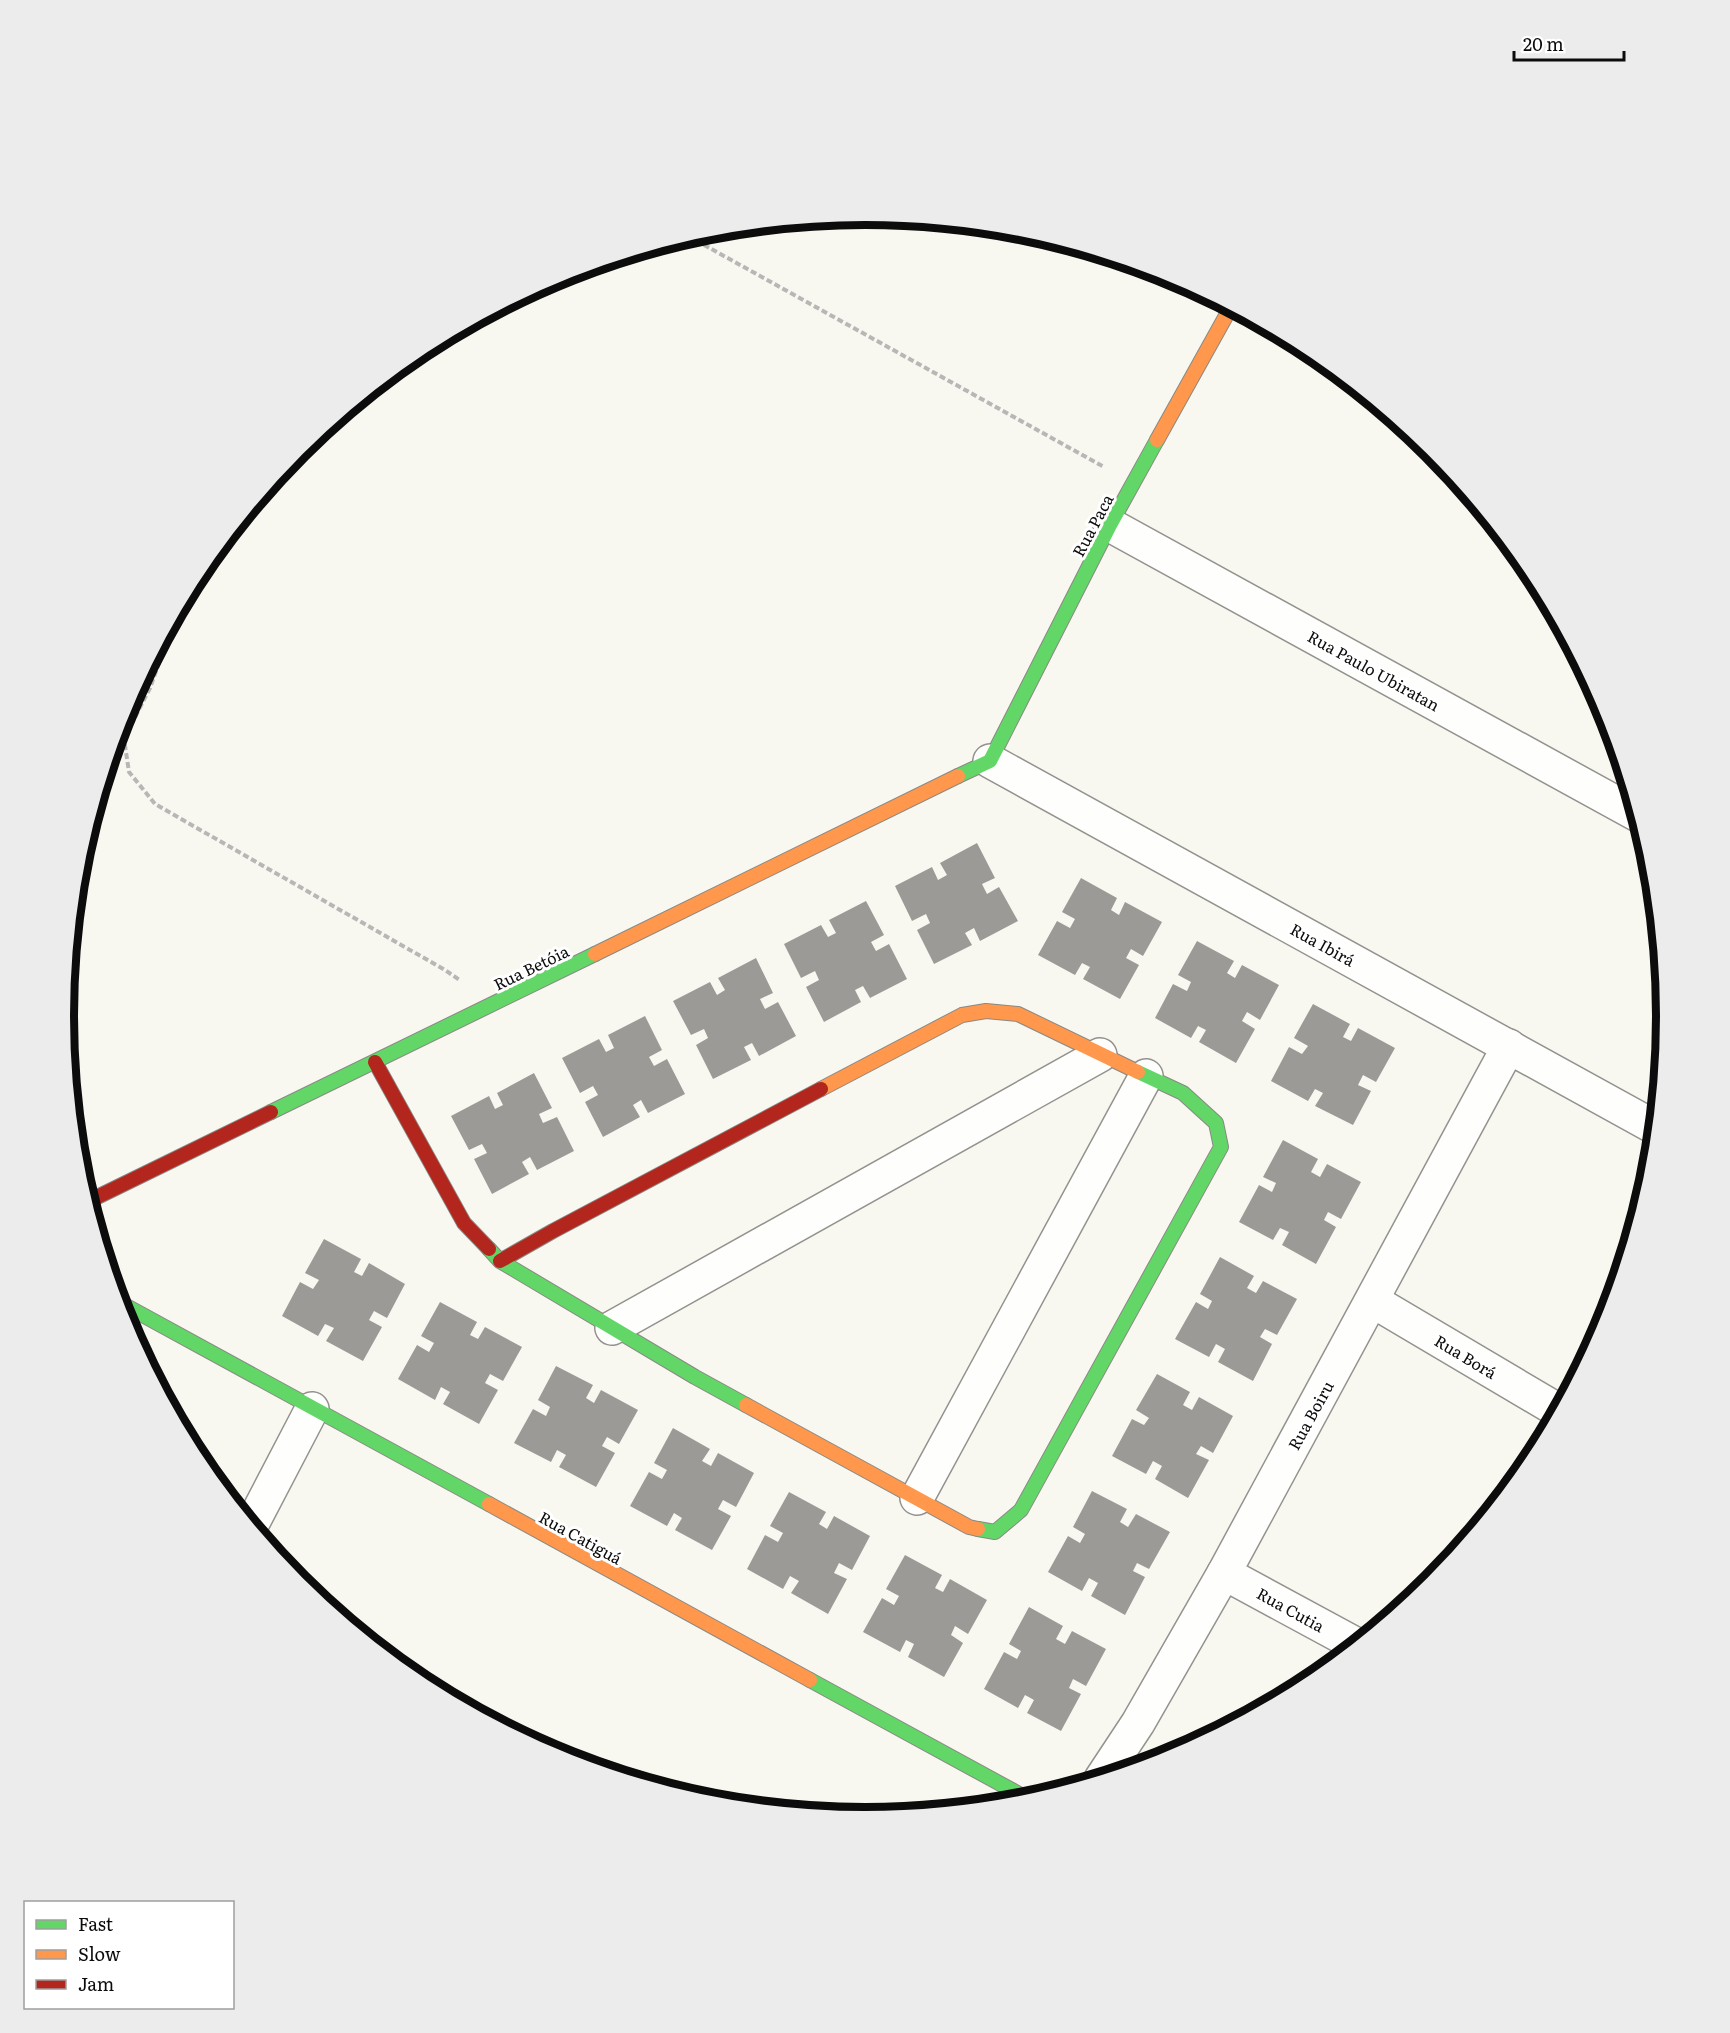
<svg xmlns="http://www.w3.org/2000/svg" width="1730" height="2033" font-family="Literata,serif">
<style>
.building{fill:#9c9a96}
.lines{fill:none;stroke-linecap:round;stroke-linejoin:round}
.street-casing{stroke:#93928f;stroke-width:36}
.fast-casing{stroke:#898985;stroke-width:16}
.slow-casing{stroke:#898985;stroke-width:16}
.jam-casing{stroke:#898985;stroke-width:16}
.path{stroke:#b7b7b5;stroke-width:4;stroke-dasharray:6 3;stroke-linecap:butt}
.street{stroke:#fefefd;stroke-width:33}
.fast{stroke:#63d668;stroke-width:14}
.slow{stroke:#ff974d;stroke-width:14}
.jam{stroke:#b3261e;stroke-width:14}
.labels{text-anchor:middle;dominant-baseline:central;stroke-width:6;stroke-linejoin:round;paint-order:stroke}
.street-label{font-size:16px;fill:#0c0c0c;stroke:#fff}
.rim{fill:none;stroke:#0c0c0c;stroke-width:8}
</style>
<rect width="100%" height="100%" fill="#f9f8f0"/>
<!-- building -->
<g class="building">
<path d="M977 843 995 878 982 884 987 894 999 887 1018 921 980 941 974 928 965 933 972 945 934 964 917 930 930 923 926 914 912 921 895 886 932 867 938 880 947 875 940 863Z"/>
<path d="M1081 878 1117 898 1111 910 1119 915 1125 902 1162 922 1143 956 1131 949 1126 958 1139 965 1120 999 1083 979 1090 967 1082 963 1075 975 1038 955 1057 921 1070 928 1075 919 1062 912Z"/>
<path d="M866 901 884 935 871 942 876 951 889 944 907 979 870 998 863 986 855 990 861 1002 824 1022 806 987 819 980 815 971 801 978 784 944 821 925 828 937 836 933 829 920Z"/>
<path d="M1197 941 1234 961 1227 973 1235 978 1242 965 1279 985 1260 1020 1247 1012 1242 1021 1255 1029 1236 1063 1199 1042 1206 1030 1198 1026 1191 1038 1155 1018 1173 984 1187 991 1191 982 1178 975Z"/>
<path d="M756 958 773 993 760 999 765 1009 778 1002 796 1036 759 1056 752 1043 744 1047 751 1060 713 1079 696 1045 708 1038 704 1029 691 1035 673 1001 710 982 717 995 725 990 718 978Z"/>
<path d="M1313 1004 1350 1024 1343 1037 1351 1041 1358 1028 1395 1048 1376 1082 1363 1075 1358 1085 1371 1091 1353 1125 1315 1106 1323 1093 1315 1089 1308 1101 1271 1081 1289 1047 1302 1054 1308 1046 1294 1038Z"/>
<path d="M645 1016 662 1050 649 1057 654 1066 667 1059 685 1094 648 1113 641 1100 633 1105 640 1117 603 1137 585 1102 598 1095 593 1086 580 1093 562 1058 599 1039 606 1052 614 1048 608 1035Z"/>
<path d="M534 1073 552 1108 539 1114 543 1123 557 1117 574 1151 537 1170 530 1157 522 1162 529 1174 492 1194 474 1159 487 1153 482 1144 469 1150 451 1116 489 1096 495 1109 503 1105 497 1093Z"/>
<path d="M1283 1140 1318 1159 1311 1172 1320 1177 1327 1164 1361 1182 1341 1219 1328 1212 1324 1220 1336 1227 1316 1264 1282 1245 1289 1232 1280 1228 1273 1240 1239 1222 1259 1185 1272 1192 1276 1183 1263 1177Z"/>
<path d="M324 1239 361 1259 354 1272 362 1276 369 1263 405 1284 387 1318 374 1311 369 1320 382 1327 363 1361 326 1341 334 1328 325 1324 318 1336 282 1316 300 1282 313 1289 319 1280 305 1273Z"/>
<path d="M1220 1257 1254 1276 1247 1288 1256 1293 1263 1281 1297 1299 1277 1335 1265 1329 1260 1337 1272 1344 1253 1381 1218 1362 1225 1349 1216 1344 1209 1357 1175 1339 1196 1302 1208 1309 1212 1301 1200 1294Z"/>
<path d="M440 1302 477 1322 470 1335 478 1339 485 1327 522 1347 503 1381 490 1374 485 1383 498 1390 479 1424 443 1404 450 1392 441 1387 435 1400 398 1379 417 1345 429 1352 434 1343 421 1336Z"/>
<path d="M556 1366 593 1385 586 1398 594 1403 601 1390 638 1410 619 1444 607 1437 602 1446 615 1453 596 1487 559 1467 566 1455 557 1450 551 1462 514 1443 533 1409 546 1416 550 1407 538 1400Z"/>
<path d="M1157 1374 1190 1392 1183 1405 1192 1410 1199 1397 1233 1416 1213 1453 1201 1446 1196 1454 1209 1460 1188 1498 1155 1479 1162 1466 1153 1461 1146 1474 1112 1456 1132 1419 1144 1425 1149 1418 1136 1410Z"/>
<path d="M673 1428 710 1449 702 1461 711 1466 718 1453 754 1473 736 1507 723 1500 718 1509 731 1516 712 1550 675 1530 682 1518 674 1513 667 1526 630 1506 649 1472 662 1479 667 1470 654 1463Z"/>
<path d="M1092 1491 1127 1509 1120 1522 1128 1527 1136 1514 1170 1532 1149 1569 1137 1563 1133 1571 1145 1577 1125 1615 1091 1596 1098 1583 1089 1578 1082 1591 1048 1572 1068 1536 1080 1543 1085 1534 1073 1527Z"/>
<path d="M789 1492 826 1512 819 1524 827 1529 834 1516 870 1536 852 1570 839 1563 834 1573 847 1579 828 1614 791 1593 799 1581 790 1576 783 1589 747 1569 765 1535 778 1542 783 1533 770 1526Z"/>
<path d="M905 1555 942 1575 935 1588 943 1592 950 1579 987 1600 968 1634 955 1626 951 1635 963 1643 944 1677 908 1657 914 1644 906 1640 900 1652 863 1632 882 1598 894 1605 899 1596 886 1589Z"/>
<path d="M1029 1607 1063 1626 1056 1639 1065 1644 1072 1631 1106 1649 1086 1686 1073 1679 1069 1688 1081 1694 1061 1731 1027 1713 1034 1700 1025 1695 1018 1708 984 1689 1004 1652 1017 1659 1021 1651 1009 1644Z"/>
</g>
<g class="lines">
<defs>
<g id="street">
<path d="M1110 525 1638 815"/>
<path d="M990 761 1656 1128"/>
<path d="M1373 1301 1559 1411"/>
<path d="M612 1328 1100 1055"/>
<path d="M917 1498 1146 1076"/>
<path d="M251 1526 312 1409"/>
<path d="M1224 1573 1357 1645"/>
<path d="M1101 1779 1138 1723 1224 1573 1509 1046"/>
</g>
<g id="fast">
<path d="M958 776 990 761 1110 525 1157 440"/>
<path d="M271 1112 595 954"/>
<path d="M489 1249 500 1261 695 1377 746 1405"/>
<path d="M117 1301 489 1504"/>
<path d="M978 1529 995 1532 1021 1510 1221 1147 1216 1123 1183 1093 1138 1072"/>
<path d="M810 1680 1030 1800"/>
</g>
<g id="slow">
<path d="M1157 440 1231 307"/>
<path d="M595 954 958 776"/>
<path d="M821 1089 962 1015 986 1011 1018 1014 1138 1072"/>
<path d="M746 1405 969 1527 978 1529"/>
<path d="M489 1504 810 1680"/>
</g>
<g id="jam">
<path d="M375 1062 464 1223 489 1249"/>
<path d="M87 1202 271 1112"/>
<path d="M500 1261 553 1231 821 1089"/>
</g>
</defs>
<!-- street casing -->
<use href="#street" class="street-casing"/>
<!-- fast casing -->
<use href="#fast" class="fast-casing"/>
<!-- slow casing -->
<use href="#slow" class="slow-casing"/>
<!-- jam casing -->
<use href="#jam" class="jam-casing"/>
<!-- path -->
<g class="path">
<path d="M688 236 1104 467"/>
<path d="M163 636 164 649 150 688 124 739 129 772 155 804 445 970 461 981"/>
</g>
<!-- street -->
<use href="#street" class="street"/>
<!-- fast -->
<use href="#fast" class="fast"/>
<!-- slow -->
<use href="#slow" class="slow"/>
<!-- jam -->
<use href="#jam" class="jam"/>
</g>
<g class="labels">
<!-- street labels -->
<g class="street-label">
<text transform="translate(1092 525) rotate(-62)">Rua Paca</text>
<text transform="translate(1374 670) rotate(29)">Rua Paulo Ubiratan</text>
<text transform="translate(1323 944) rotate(29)">Rua Ibirá</text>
<text transform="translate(531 967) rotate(-26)">Rua Betóia</text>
<text transform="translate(1466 1356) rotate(31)">Rua Borá</text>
<text transform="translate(1310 1415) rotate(-61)">Rua Boiru</text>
<text transform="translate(581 1537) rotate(29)">Rua Catiguá</text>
<text transform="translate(1291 1609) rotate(29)">Rua Cutia</text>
</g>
</g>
<!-- crop -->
<path d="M0 0H1730V2033H0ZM74 1016a791 791 0 1 1 1582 0a791 791 0 1 1-1582 0Z" fill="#ececec" fill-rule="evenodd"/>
<path class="rim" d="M74 1016a791 791 0 1 1 1582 0a791 791 0 1 1-1582 0Z"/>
<!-- legend -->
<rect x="24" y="1901" width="210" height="108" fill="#ffffff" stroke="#9e9e9e" stroke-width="1.5"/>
<rect x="36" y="1920" width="30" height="9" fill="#63d668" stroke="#9e9e9e" stroke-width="1.5"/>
<text x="78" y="1931" font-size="18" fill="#0c0c0c">Fast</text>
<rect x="36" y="1950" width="30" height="9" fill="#ff974d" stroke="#9e9e9e" stroke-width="1.5"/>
<text x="78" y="1961" font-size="18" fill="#0c0c0c">Slow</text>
<rect x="36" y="1980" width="30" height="9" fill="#b3261e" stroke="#9e9e9e" stroke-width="1.5"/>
<text x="78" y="1991" font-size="18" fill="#0c0c0c">Jam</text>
<!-- scale -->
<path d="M1514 51v9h110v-9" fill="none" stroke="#0c0c0c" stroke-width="3"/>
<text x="1523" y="51" font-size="18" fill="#0c0c0c" stroke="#ffffff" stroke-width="4.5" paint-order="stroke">20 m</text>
</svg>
